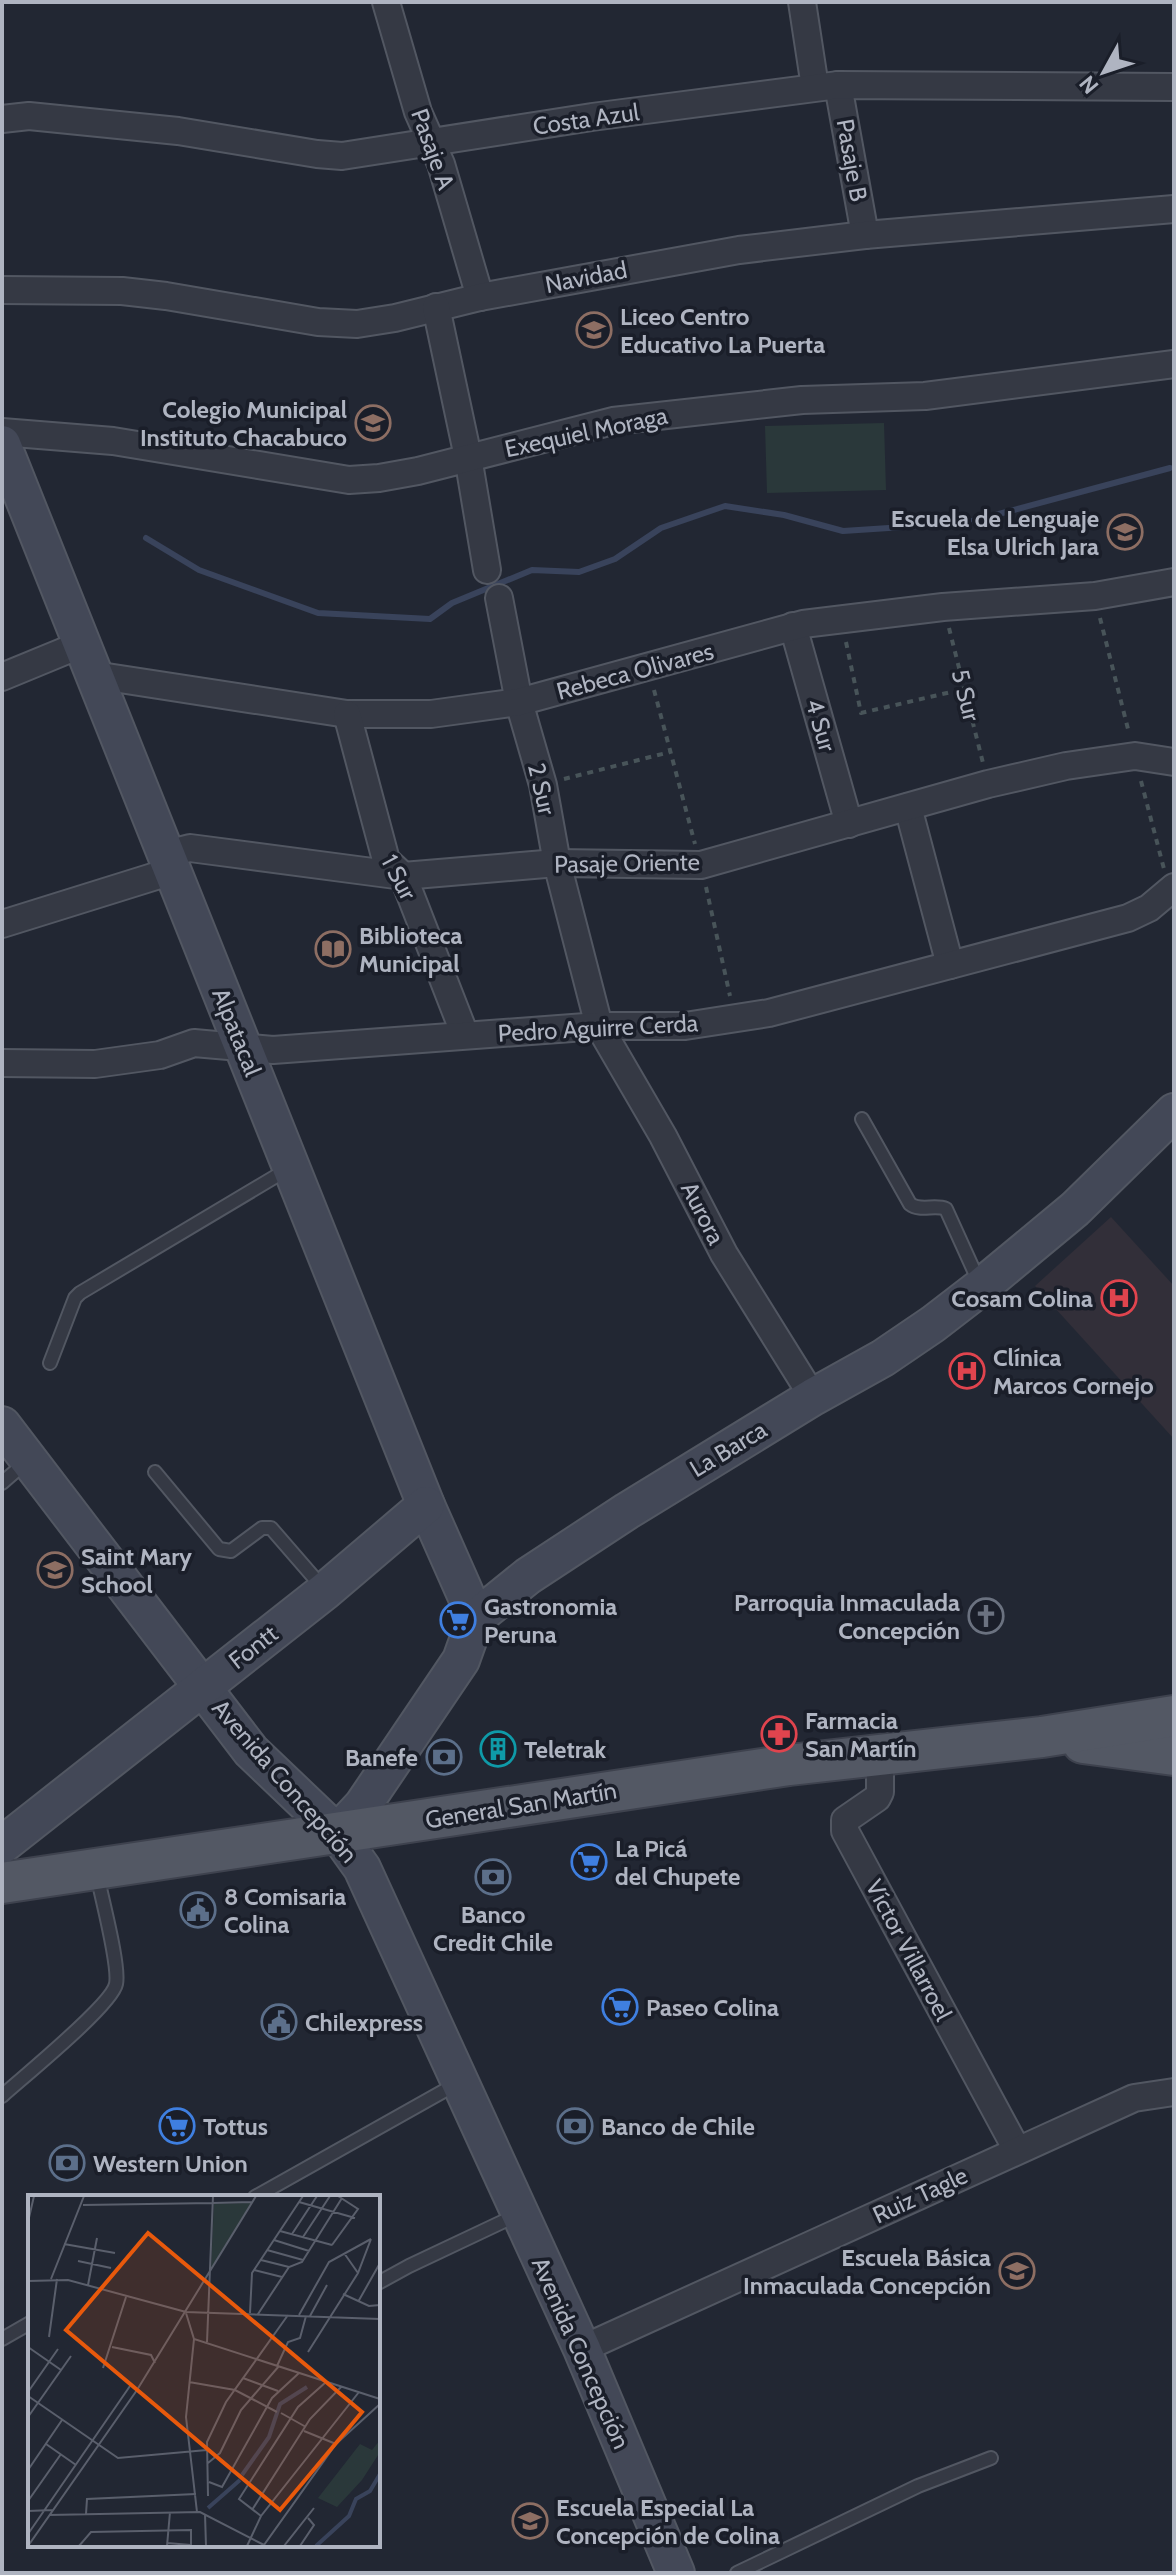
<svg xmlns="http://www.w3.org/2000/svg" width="1176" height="2575" font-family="Cabin,sans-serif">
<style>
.medical{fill:#322f39}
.green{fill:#2a383a}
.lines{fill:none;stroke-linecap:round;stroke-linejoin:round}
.stream{stroke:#39435b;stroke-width:6}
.lane-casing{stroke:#525762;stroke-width:16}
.street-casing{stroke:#525762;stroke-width:30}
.secondary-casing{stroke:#525762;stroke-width:40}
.primary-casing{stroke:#3e424e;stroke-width:44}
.path{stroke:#485459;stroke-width:4;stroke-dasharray:6 6;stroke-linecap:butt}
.lane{stroke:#353944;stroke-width:12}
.street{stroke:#353944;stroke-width:26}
.secondary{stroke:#434857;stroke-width:36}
.primary{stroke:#535864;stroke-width:40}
.labels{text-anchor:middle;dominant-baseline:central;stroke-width:7;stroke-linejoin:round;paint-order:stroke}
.street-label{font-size:24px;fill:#afb4c1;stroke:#1a1e29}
.poi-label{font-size:24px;font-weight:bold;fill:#afb4c1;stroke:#1a1e29;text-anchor:start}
.inset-river{fill:none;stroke:#39435b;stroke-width:4}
.inset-road{fill:none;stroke:#5a5f6c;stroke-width:2}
.view{fill:#e8590c;fill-opacity:0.15;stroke:#e8590c;stroke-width:4}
.inset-edge{fill:none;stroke:#afb4c1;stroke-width:4}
</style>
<rect width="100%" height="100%" fill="#222733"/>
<!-- medical -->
<path class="medical" d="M1111 1217 1174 1286V1439L1035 1286Z"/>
<!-- green -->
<path class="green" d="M884 423 886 490 767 493 765 426Z"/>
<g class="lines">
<!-- stream -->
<path class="stream" d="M146 538 199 570 318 613 430 619 452 603 532 570 579 572 615 559 661 528 725 506 784 515 843 531 965 523 1170 468"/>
<defs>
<g id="lane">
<path d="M862 1119 910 1204C920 1212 935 1204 946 1209L980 1284"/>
<path d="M50 1363 75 1298 80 1293 288 1169"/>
<path d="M155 1472 219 1549 231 1551 262 1528H271L323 1588"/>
<path d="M2 1483 26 1462"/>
<path d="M2 2096C23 2077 112 2005 116 1984 120 1965 101 1896 97 1874"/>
<path d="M255 2197 458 2083"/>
<path d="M378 2283 409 2266 519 2214"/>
<path d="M2 2339 30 2323"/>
<path d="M737 2573 918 2486 991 2458"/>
</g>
<g id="street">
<path d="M386 2 418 112 441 164 480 297"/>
<path d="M802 2 815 87"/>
<path d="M838 85 865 235"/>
<path d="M2 119 29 116 178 131 317 154 342 156 592 117 838 85 1174 87"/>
<path d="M2 290 122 291 166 296 318 322 357 324 395 318 480 297 739 250 865 235 1174 209"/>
<path d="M436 307 468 457 487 570"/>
<path d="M2 432 113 441 349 480 379 478 418 471 613 421 802 400 925 396 1174 364"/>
<path d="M499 598 519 702 543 785 557 863 599 1026 663 1136 724 1254 813 1397"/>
<path d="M793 626 849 824"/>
<path d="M94 675 347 714H431L519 702 803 624 943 607 1095 596 1174 582"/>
<path d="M2 677 82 644"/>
<path d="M347 714 386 860 403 876 465 1035"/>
<path d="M908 807 950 965"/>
<path d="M166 854 190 848 403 876 557 863 701 865 988 784 1066 766 1135 756 1174 762"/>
<path d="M2 924 172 871"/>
<path d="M2 1063 95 1064 160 1055 194 1043 273 1050 599 1026H685L769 1013 1128 918 1149 908 1174 887"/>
<path d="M880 1756V1792L877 1798 845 1820V1831L1017 2150"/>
<path d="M582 2349 1134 2098 1174 2092"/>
</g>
<g id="secondary">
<path d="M2 444 426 1505 476 1618"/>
<path d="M2 1425 251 1751 337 1833 362 1868 582 2349 676 2573"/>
<path d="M337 1833 363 1805 461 1660 476 1618 528 1576 627 1511 813 1397 883 1358 933 1324 981 1287 1075 1209 1174 1112"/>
<path d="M2 1845 325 1591 426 1505"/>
</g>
<g id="primary">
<path d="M1083 1743 1174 1755"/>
<path d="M2 1883 789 1765 1042 1737 1174 1716"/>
</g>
</defs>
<!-- lane casing -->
<use href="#lane" class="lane-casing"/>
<!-- street casing -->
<use href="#street" class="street-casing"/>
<!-- secondary casing -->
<use href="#secondary" class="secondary-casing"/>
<!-- primary casing -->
<use href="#primary" class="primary-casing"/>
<!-- path -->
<g class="path">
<path d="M1100 618 1129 733"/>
<path d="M949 628 983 763"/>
<path d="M846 642 861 713 964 689"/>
<path d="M654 690 695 844"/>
<path d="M564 779 670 752"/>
<path d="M1141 781 1164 869"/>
<path d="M706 887 730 996"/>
</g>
<!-- lane -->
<use href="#lane" class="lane"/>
<!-- street -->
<use href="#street" class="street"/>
<!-- secondary -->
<use href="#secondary" class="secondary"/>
<!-- primary -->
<use href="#primary" class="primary"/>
</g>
<!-- icons -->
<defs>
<symbol id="school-ring" viewBox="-11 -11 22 22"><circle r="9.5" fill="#1a1e29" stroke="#8d6e63" stroke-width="1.5"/><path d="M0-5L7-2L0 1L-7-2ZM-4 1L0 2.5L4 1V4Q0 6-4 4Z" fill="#8d6e63"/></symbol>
<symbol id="library-ring" viewBox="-11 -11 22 22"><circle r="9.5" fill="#1a1e29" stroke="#8d6e63" stroke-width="1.5"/><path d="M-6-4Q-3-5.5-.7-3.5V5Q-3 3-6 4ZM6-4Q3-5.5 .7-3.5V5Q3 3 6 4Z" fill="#8d6e63"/></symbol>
<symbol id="hospital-ring" viewBox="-11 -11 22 22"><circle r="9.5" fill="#1a1e29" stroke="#e0444e" stroke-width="1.5"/><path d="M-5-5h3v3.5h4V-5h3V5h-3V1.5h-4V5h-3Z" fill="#e0444e"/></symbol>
<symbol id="church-ring" viewBox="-11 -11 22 22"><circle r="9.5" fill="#1a1e29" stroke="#6b7280" stroke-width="1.5"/><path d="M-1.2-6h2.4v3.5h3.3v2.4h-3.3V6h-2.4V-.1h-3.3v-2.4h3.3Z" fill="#6b7280"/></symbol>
<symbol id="supermarket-ring" viewBox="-11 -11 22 22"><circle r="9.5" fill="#1a1e29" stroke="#3f7fe0" stroke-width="1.5"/><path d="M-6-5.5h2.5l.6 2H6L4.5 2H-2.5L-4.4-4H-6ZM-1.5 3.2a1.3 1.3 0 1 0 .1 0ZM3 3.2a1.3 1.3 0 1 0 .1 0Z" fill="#3f7fe0"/></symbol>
<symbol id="pharmacy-ring" viewBox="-11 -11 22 22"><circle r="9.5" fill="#1a1e29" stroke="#e0444e" stroke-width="1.5"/><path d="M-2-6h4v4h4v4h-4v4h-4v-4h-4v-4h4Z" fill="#e0444e"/></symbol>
<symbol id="building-ring" viewBox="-11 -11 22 22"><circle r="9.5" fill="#1a1e29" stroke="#0f9aa8" stroke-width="1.5"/><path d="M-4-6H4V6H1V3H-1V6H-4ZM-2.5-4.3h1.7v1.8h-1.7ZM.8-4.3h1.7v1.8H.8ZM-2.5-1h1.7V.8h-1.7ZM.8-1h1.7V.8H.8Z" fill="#0f9aa8"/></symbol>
<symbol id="bank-ring" viewBox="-11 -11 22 22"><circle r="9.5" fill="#1a1e29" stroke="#5c6f8a" stroke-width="1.5"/><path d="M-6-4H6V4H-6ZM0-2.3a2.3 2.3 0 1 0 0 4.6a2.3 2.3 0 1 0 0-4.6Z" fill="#5c6f8a"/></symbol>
<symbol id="civic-ring" viewBox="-11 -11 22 22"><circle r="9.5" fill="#1a1e29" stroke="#5c6f8a" stroke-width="1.5"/><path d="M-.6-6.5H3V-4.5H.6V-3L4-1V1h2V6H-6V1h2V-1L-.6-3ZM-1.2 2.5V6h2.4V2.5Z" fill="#5c6f8a"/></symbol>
</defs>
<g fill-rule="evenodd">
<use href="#school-ring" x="574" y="310" width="40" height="40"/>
<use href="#school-ring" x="353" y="403" width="40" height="40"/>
<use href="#school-ring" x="1105" y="512" width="40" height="40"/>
<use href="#library-ring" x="313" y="929" width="40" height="40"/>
<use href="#hospital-ring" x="1099" y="1278" width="40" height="40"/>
<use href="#hospital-ring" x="947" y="1351" width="40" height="40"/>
<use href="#school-ring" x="35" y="1550" width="40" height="40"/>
<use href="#church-ring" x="966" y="1596" width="40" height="40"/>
<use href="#supermarket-ring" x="438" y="1600" width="40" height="40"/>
<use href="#pharmacy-ring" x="759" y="1714" width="40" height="40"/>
<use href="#building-ring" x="478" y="1729" width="40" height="40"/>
<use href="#bank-ring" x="424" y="1737" width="40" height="40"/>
<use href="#supermarket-ring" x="569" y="1842" width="40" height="40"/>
<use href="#bank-ring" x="473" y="1857" width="40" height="40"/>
<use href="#civic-ring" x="178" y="1890" width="40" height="40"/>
<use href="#supermarket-ring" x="600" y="1987" width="40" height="40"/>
<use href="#civic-ring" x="259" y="2002" width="40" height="40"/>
<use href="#supermarket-ring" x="157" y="2106" width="40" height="40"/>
<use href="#bank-ring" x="555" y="2106" width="40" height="40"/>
<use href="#bank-ring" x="47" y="2143" width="40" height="40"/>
<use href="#school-ring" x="997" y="2251" width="40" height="40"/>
<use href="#school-ring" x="510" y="2501" width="40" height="40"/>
</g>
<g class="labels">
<!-- street labels -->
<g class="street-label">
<text transform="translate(586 119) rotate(-8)">Costa Azul</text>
<text transform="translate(433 149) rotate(70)">Pasaje A</text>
<text transform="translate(852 160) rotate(80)">Pasaje B</text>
<text transform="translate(586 277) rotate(-11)">Navidad</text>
<text transform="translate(586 432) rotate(-12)">Exequiel Moraga</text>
<text transform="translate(635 671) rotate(-15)">Rebeca Olivares</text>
<text transform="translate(966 695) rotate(76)">5 Sur</text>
<text transform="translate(821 725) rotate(74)">4 Sur</text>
<text transform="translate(542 789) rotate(77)">2 Sur</text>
<text transform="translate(627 863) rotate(-1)">Pasaje Oriente</text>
<text transform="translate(399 877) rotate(62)">1 Sur</text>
<text transform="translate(598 1028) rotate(-3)">Pedro Aguirre Cerda</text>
<text transform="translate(237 1032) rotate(68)">Alpatacal</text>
<text transform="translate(703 1213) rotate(63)">Aurora</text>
<text transform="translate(728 1449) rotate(-31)">La Barca</text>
<text transform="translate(253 1647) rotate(-38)">Fontt</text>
<text transform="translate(285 1781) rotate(49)">Avenida Concepción</text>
<text transform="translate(521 1805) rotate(-9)">General San Martín</text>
<text transform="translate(909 1950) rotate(62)">Víctor Villarroel</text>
<text transform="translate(920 2195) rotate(-25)">Ruiz Tagle</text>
<text transform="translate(581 2353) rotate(66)">Avenida Concepción</text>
</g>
<!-- poi labels -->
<g class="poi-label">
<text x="620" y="316">Liceo Centro<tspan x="620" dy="28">Educativo La Puerta</tspan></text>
<text x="347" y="409" text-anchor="end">Colegio Municipal<tspan x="347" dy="28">Instituto Chacabuco</tspan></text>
<text x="1099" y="518" text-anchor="end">Escuela de Lenguaje<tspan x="1099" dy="28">Elsa Ulrich Jara</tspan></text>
<text x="359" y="935">Biblioteca<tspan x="359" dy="28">Municipal</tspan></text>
<text x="1093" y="1298" text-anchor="end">Cosam Colina</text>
<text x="993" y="1357">Clínica<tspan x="993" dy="28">Marcos Cornejo</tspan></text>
<text x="81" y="1556">Saint Mary<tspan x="81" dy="28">School</tspan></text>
<text x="960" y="1602" text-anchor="end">Parroquia Inmaculada<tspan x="960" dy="28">Concepción</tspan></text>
<text x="484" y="1606">Gastronomia<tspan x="484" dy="28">Peruna</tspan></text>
<text x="805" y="1720">Farmacia<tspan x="805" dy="28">San Martín</tspan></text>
<text x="524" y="1749">Teletrak</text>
<text x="418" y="1757" text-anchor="end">Banefe</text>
<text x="615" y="1848">La Picá<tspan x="615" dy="28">del Chupete</tspan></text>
<text x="224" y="1896">8 Comisaria<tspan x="224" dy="28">Colina</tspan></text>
<text x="493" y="1914" text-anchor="middle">Banco<tspan x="493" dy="28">Credit Chile</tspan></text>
<text x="646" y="2007">Paseo Colina</text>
<text x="305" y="2022">Chilexpress</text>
<text x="203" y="2126">Tottus</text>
<text x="601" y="2126">Banco de Chile</text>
<text x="93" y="2163">Western Union</text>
<text x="991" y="2257" text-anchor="end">Escuela Básica<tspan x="991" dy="28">Inmaculada Concepción</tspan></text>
<text x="556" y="2507">Escuela Especial La<tspan x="556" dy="28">Concepción de Colina</tspan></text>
</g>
</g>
<!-- overview -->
<g transform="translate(28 2195)">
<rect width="352" height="352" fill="#222733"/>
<path d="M223 8 183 74 186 9ZM352 245V257L334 285 309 312 290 303 332 249 344 255Z" fill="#2a383a"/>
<path class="inset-river" d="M214 280 241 242 252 209 279 192M180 313 212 285M288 351 321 321 328 304 342 296 352 279"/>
<path class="inset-road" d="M271 7 327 23M185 8 224 7M55 10 185 8M0 27 6 1M252 36 304 50M264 39 289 1M275 42 302 1M246 45 281 56M36 49 87 58M304 50 330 14 310 1M239 55 275 65M316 58 330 78M233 65 261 72M50 66 83 73M226 75 254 82M23 84 56 1M0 86 40 85 158 117M60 90 69 43M315 99 341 111 352 110M330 107 352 68M158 117 352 124M158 118 166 144 352 204M222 118 224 78 275 1M230 119 261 72 274 67 314 3M271 120 301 67 343 44M282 121 299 90M21 142 29 84M166 144 158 222 169 317M179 147 185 1M0 152 33 175M84 152 123 160 127 168M280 157 330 78 343 44M249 171 260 147 272 143 278 121M75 173 98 102M215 183 250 196M161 187 207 195 249 217M0 197 30 154M0 201 90 263 179 255M253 218 278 232M0 222 43 161M276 236 308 249M18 249 48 270M180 268 192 258 213 215 251 171M0 275 34 225M181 287 194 292 244 203 271 178M180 301 179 247 198 207 260 120M0 306 33 259M224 315 282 224 313 192M0 316 25 315M58 319 59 304 168 299M177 319 178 351M21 320 172 317 238 351M233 321 211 304 270 212 298 187M0 339 102 191M139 348 163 350M236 350 308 249 352 209M0 351 109 195 228 1M51 351 63 337 163 335V351M139 351 142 317M219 351 233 321 331 197M256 351 286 313M272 351 286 330 280 323"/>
<path class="view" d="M120 38 334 217 252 315 38 135Z"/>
<rect width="352" height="352" class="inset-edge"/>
</g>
<!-- border -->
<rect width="1176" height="2575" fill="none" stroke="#afb4c1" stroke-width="8"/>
<!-- north arrow -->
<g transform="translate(1104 72) rotate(230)" stroke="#1a1e29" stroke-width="6" paint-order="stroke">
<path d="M0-6L14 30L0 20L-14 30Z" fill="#afb4c1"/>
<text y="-12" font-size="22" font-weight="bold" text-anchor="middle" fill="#afb4c1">N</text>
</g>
</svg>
